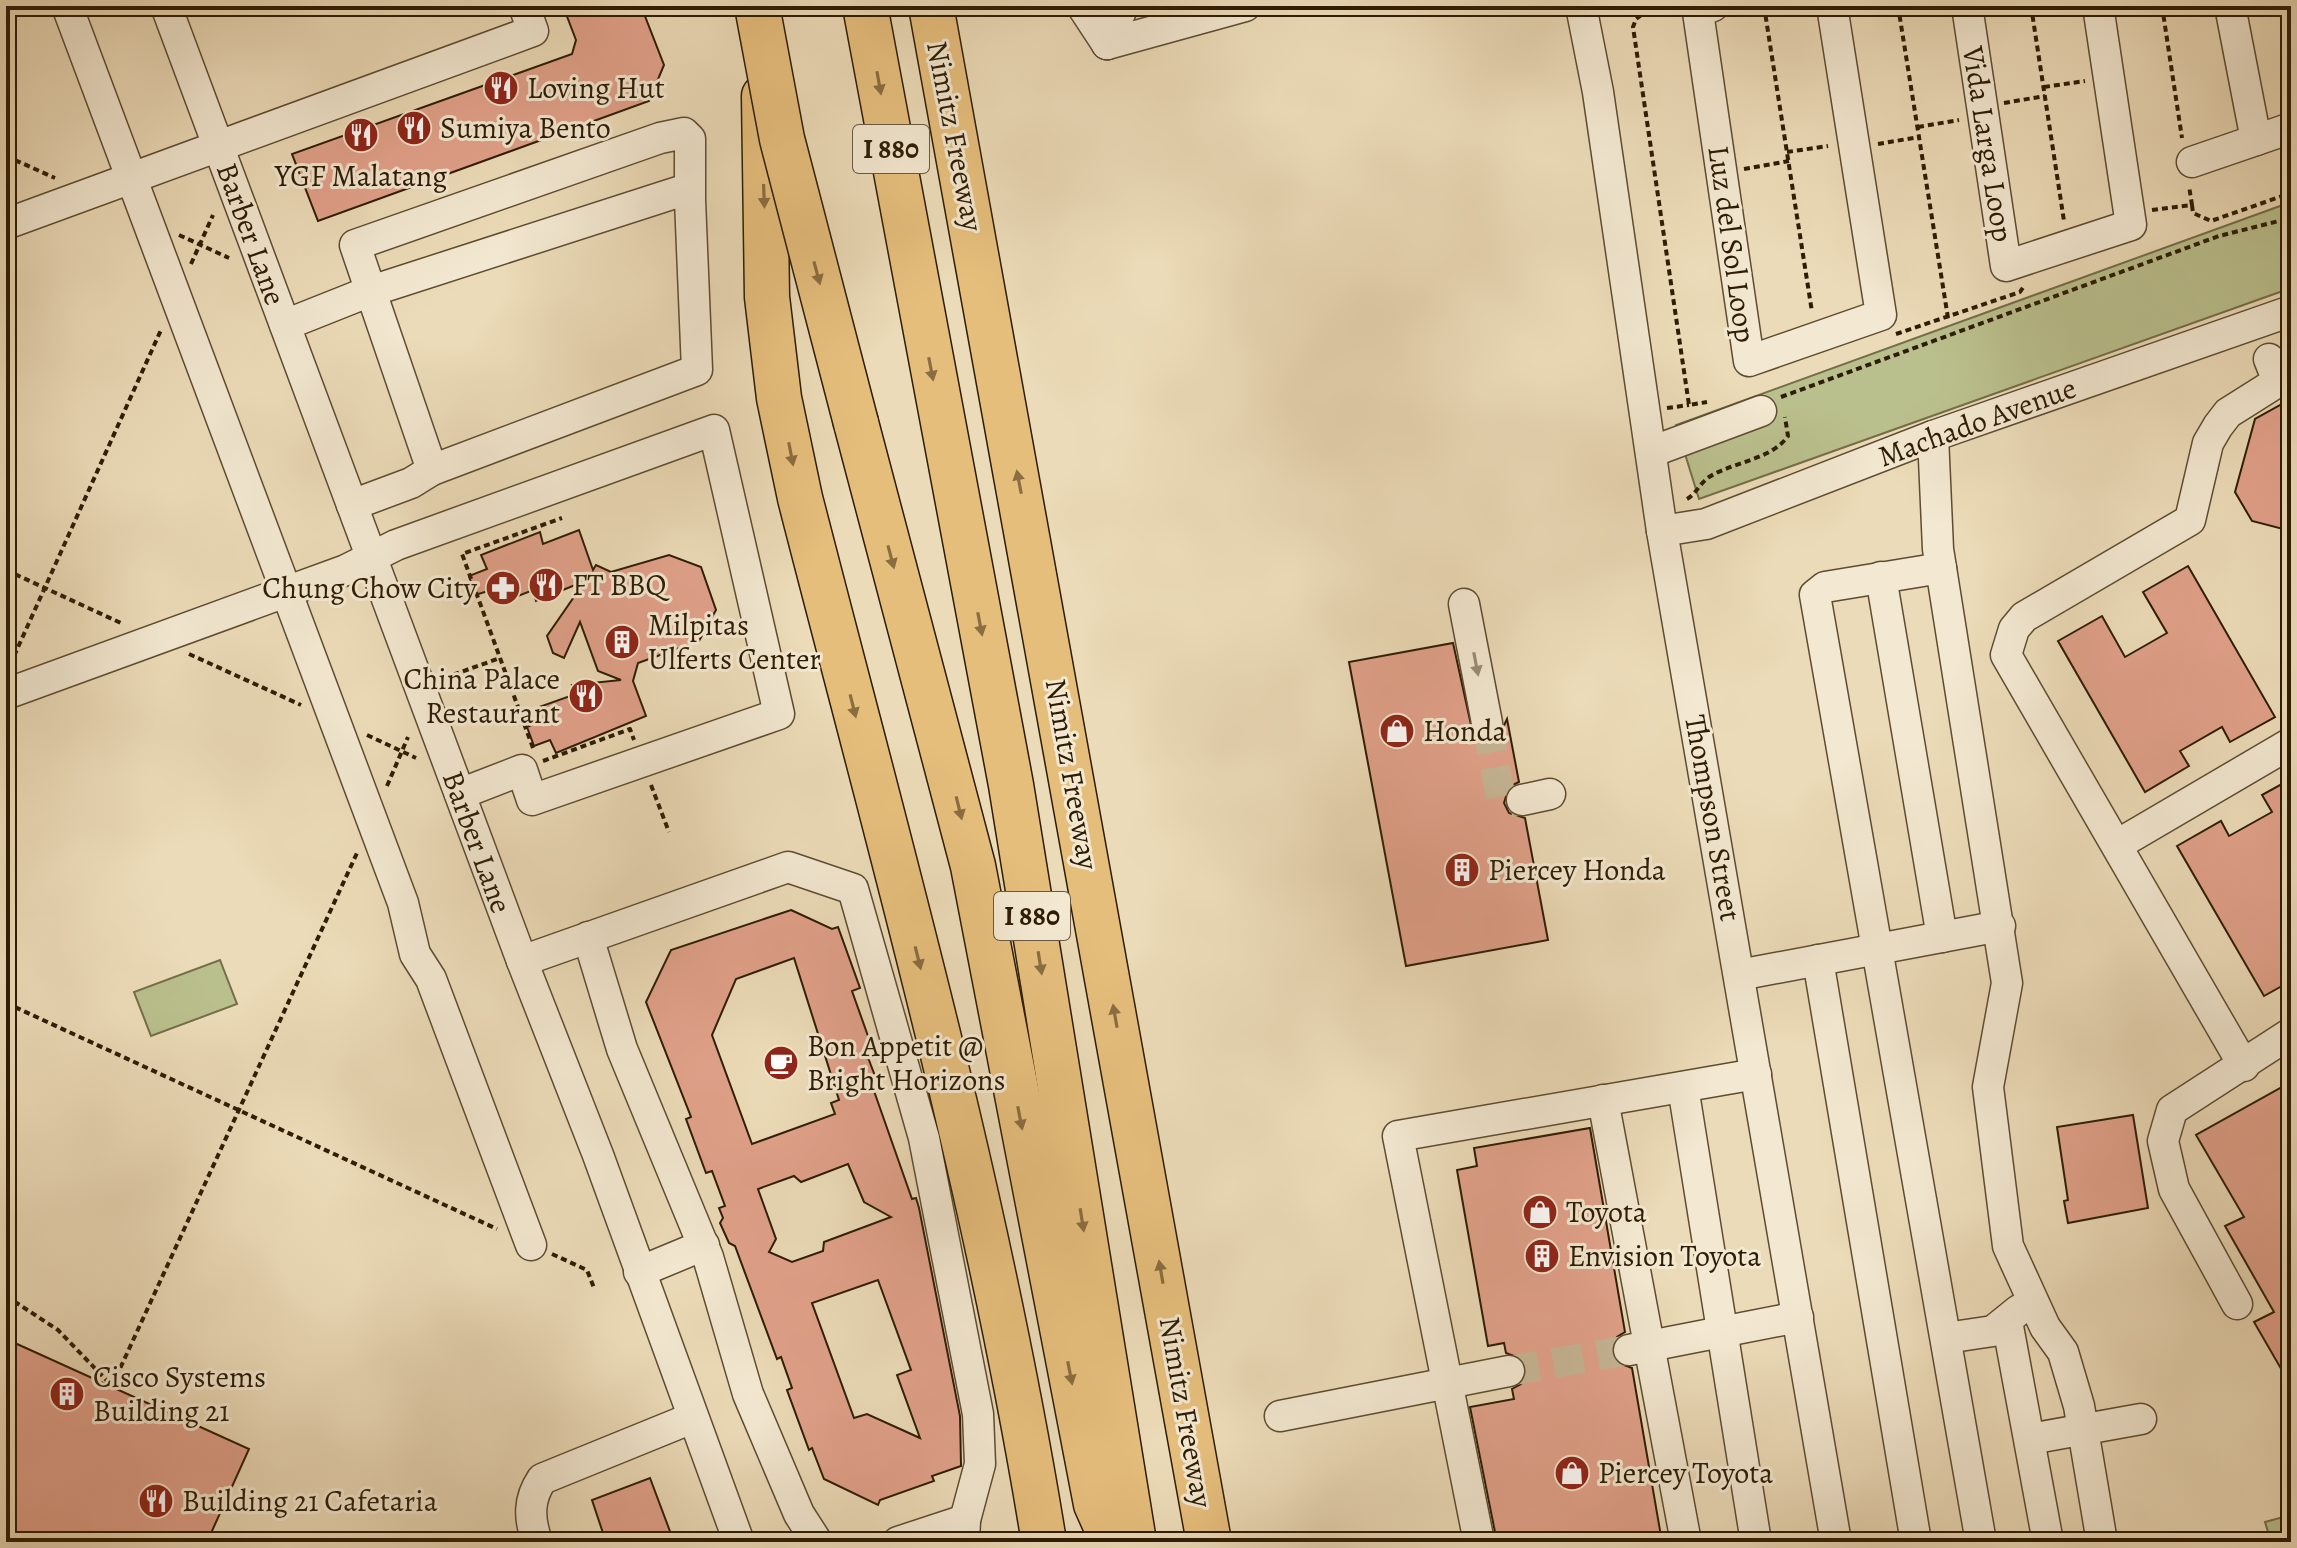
<svg xmlns="http://www.w3.org/2000/svg" width="2297" height="1548" font-family="Alegreya,serif">
<style>
.green{fill:#bac08d;stroke:#746e48;stroke-width:2}
.building{fill:#e1a18a;stroke:#2d1c04;stroke-width:2;fill-rule:evenodd}
.lines{fill:none;stroke-linecap:round;stroke-linejoin:round}
.minor-tunnel{stroke:#c6b594;stroke-width:30;stroke-dasharray:30 15;stroke-linecap:butt}
.minor-casing{stroke:#5d4c31;stroke-width:33}
.highway-casing{stroke:#2d1c04;stroke-width:47}
.path{stroke:#2d1c04;stroke-width:4;stroke-dasharray:6 4;stroke-linecap:butt}
.minor{stroke:#f3e8d1;stroke-width:30}
.highway{stroke:#e6be7c;stroke-width:44}
.highway-bridge-casing{stroke:#2d1c04;stroke-width:47;stroke-linecap:butt}
.highway-bridge{stroke:#e6be7c;stroke-width:44}
.oneway{fill:#8a6d40}
.oneway2{fill:#9a8c75}
.labels{text-anchor:middle;dominant-baseline:central;stroke-width:6;stroke-linejoin:round;paint-order:stroke}
.shield{fill:#f3e8d1;stroke:#685942;stroke-width:2}
.shield-label{font-size:28px;font-weight:bold;fill:#2d1c04}
.poi-label{font-size:30px;fill:#2d1c04;stroke:#f3e8d1;text-anchor:start}
.street-label{font-size:30px;fill:#2d1c04;stroke:#f3e8d1}
</style>
<rect width="100%" height="100%" fill="#ecdbb8"/>
<filter id="stains"><feTurbulence type="fractalNoise" baseFrequency=".0025" numOctaves="4"/><feColorMatrix values="0 0 0 0 .2 0 0 0 0 .09 0 0 0 0 .02 0 0 0 .5 -.17"/></filter>
<radialGradient id="worn" r=".72"><stop offset=".6" stop-color="#630" stop-opacity="0"/><stop offset="1" stop-color="#630" stop-opacity=".3"/></radialGradient>
<!-- green -->
<g class="green">
<path d="M2291 202V288L1699 499 1676 425Z"/>
<path d="M220 960 237 1004 151 1036 134 992Z"/>
<path d="M2291 1515V1542H2271L2265 1522Z"/>
</g>
<!-- building -->
<g class="building">
<path d="M563 6H641L664 65 649 101 318 221 292 154 572 54 576 40Z"/>
<path d="M2291 399V531L2252 521 2235 492 2255 419Z"/>
<path d="M579 530 593 570 596 565 611 572 669 555 701 567 716 610 699 641 638 663 633 681 646 716 556 753 550 740 534 746 527 727 543 720 539 707 576 694 572 685 621 680 598 671 580 622 564 658 553 653 547 636 585 581 536 601 533 590 500 603 495 589 475 595 469 576 487 569 481 555 540 532 543 544Z"/>
<path d="M2188 566 2275 717 2230 742 2222 727 2180 751 2189 766 2145 792 2058 641 2102 616 2125 657 2167 633 2143 592Z"/>
<path d="M1453 643 1473 734 1482 740H1491L1499 736 1507 719 1519 782 1509 787 1504 803 1509 813 1525 818 1548 940 1406 966 1349 662Z"/>
<path d="M2291 779V926L2285 930 2291 941V981L2264 996 2177 846 2221 821 2229 836 2272 812 2262 795Z"/>
<path d="M791 910 832 929 838 927 860 988 852 991 874 1053 867 1055 880 1089 874 1091 912 1199 916 1198 919 1208 960 1416 961 1466 932 1476 934 1481 880 1500 878 1505 824 1479 812 1448 809 1450 787 1390 792 1388 781 1357 777 1359 735 1246 729 1243 720 1223 723 1218 719 1208 725 1206 712 1171 706 1173 686 1119 691 1117 646 1002 671 950ZM794 958 839 1100 831 1103 835 1114 752 1144 712 1035 736 979ZM848 1164 864 1202 891 1217 824 1242 823 1251 792 1262 769 1252 776 1239 758 1189 794 1176 801 1182ZM878 1280 911 1370 897 1375 920 1438 867 1414 854 1418 812 1303Z"/>
<path d="M2291 1082V1386L2254 1322 2274 1312 2225 1226 2244 1217 2196 1135Z"/>
<path d="M2133 1115 2148 1208 2068 1223 2064 1201 2068 1200 2057 1127Z"/>
<path d="M1590 1128 1625 1332 1617 1337 1611 1353 1616 1362 1632 1368 1662 1542H1497L1470 1407 1514 1399 1512 1389 1521 1384 1527 1368 1522 1359 1506 1353 1504 1343 1488 1346 1457 1170 1477 1166 1474 1148Z"/>
<path d="M6 1339 249 1449 207 1542H6Z"/>
<path d="M650 1478 674 1542H606L592 1500Z"/>
</g>
<g class="lines">
<!-- minor-tunnel -->
<g class="minor-tunnel">
<path d="M1487 723 1502 804 1522 800"/>
<path d="M1509 1371 1629 1350"/>
</g>
<defs>
<g id="minor">
<path d="M67 6 403 903 415 954 431 979 531 1245"/>
<path d="M166 6 522 961 598 1155 739 1542"/>
<path d="M1082 6 1107 44"/>
<path d="M1581 6 1598 92 1662 531 1836 1542"/>
<path d="M1713 6 1698 12 1749 361 1881 315 1832 6"/>
<path d="M1967 6 2006 266 2131 225 2098 6"/>
<path d="M2230 6 2256 140"/>
<path d="M1107 44 1245 6"/>
<path d="M1107 44 1123 6"/>
<path d="M2192 162 2291 128"/>
<path d="M6 224 533 31 524 6"/>
<path d="M285 325 368 292 678 192 690 200 697 370 432 470 355 245 660 138 684 133 690 139V200"/>
<path d="M1933 436 1938 549 2007 983 1988 1087 2008 1246 2045 1327 2063 1352 2079 1406 2102 1542"/>
<path d="M1651 452 1761 411"/>
<path d="M352 505 411 483 432 470"/>
<path d="M1662 531 1706 524 1933 436 2291 311"/>
<path d="M1941 568 1825 587 1815 595 1981 1542"/>
<path d="M1881 577 1942 937"/>
<path d="M1464 604 1487 723"/>
<path d="M6 694 346 570 396 545 714 430 779 714 532 800 522 770 460 794"/>
<path d="M1522 800 1550 794"/>
<path d="M2117 845 2291 743"/>
<path d="M588 937 622 1049 708 1257 748 1394 799 1514 817 1542"/>
<path d="M1818 960 1916 1542"/>
<path d="M522 961 788 867 853 889 924 1138 978 1414 980 1464 965 1520 964 1542"/>
<path d="M1739 975 2000 926"/>
<path d="M2244 1066 2006 655 2014 629 2024 617 2190 520 2208 443 2218 426 2228 413 2274 384 2275 374 2269 359"/>
<path d="M1683 1087 1756 1542"/>
<path d="M1603 1100 1686 1542"/>
<path d="M639 1272 704 1245"/>
<path d="M2237 1304 2174 1189 2163 1141 2172 1110 2291 1033"/>
<path d="M2007 1321 2048 1542"/>
<path d="M1946 1338 1993 1331 2019 1310"/>
<path d="M1629 1350 1798 1317"/>
<path d="M1280 1416 1509 1371"/>
<path d="M2030 1439 2141 1419"/>
<path d="M537 1542C529 1518 528 1500 542 1479L692 1418"/>
<path d="M898 1542 965 1520"/>
<path d="M1479 1542 1398 1136 1756 1074"/>
</g>
<g id="highway">
<path d="M865 6 1011 785 1134 1542"/>
<path d="M931 6 1209 1542"/>
<path d="M764 96 767 297 779 398 800 498C889 845 987 1189 1044 1542"/>
<path d="M856 423 973 866 1096 1504 1113 1542"/>
</g>
</defs>
<!-- minor casing -->
<use href="#minor" class="minor-casing"/>
<!-- highway casing -->
<use href="#highway" class="highway-casing"/>
<!-- path -->
<g class="path">
<path d="M1649 6V9L1675 10"/>
<path d="M1764 6 1812 312"/>
<path d="M1898 6 1948 318"/>
<path d="M2031 6 2064 221"/>
<path d="M2162 6 2182 138"/>
<path d="M1649 9 1636 19 1633 27 1689 405 1707 402"/>
<path d="M2044 87 2085 81"/>
<path d="M2004 103 2045 96"/>
<path d="M1918 127 1959 120"/>
<path d="M1878 144 1919 137"/>
<path d="M1787 152 1828 146"/>
<path d="M6 156 55 178"/>
<path d="M1744 169 1789 161"/>
<path d="M2192 205 2193 213 2211 221 2291 193"/>
<path d="M2152 210 2192 205 2189 186"/>
<path d="M179 235 229 258"/>
<path d="M191 264 213 215"/>
<path d="M1896 334 2020 292 2024 286"/>
<path d="M1781 397 2219 236 2291 218"/>
<path d="M1667 408 1689 405"/>
<path d="M1687 499C1696 494 1700 483 1709 477 1735 461 1771 460 1788 436L1785 417"/>
<path d="M6 570 123 624"/>
<path d="M189 654 301 705"/>
<path d="M10 665 161 330"/>
<path d="M444 678 500 658"/>
<path d="M367 735 416 758"/>
<path d="M533 748 462 554 562 518"/>
<path d="M543 761 630 729 634 740"/>
<path d="M651 785 669 832"/>
<path d="M387 786 408 737"/>
<path d="M6 1003 497 1229"/>
<path d="M552 1254 587 1270 594 1288"/>
<path d="M6 1296 58 1330 112 1386 357 853"/>
</g>
<!-- minor -->
<use href="#minor" class="minor"/>
<!-- highway -->
<use href="#highway" class="highway"/>
<defs>
<path id="highway-bridge" d="M757 6 782 139 856 423"/>
</defs>
<!-- highway-bridge casing -->
<use href="#highway-bridge" class="highway-bridge-casing"/>
<!-- highway-bridge -->
<use href="#highway-bridge" class="highway-bridge"/>
</g>
<!-- one-way arrows -->
<defs><path id="oneway-solid" d="M-6-.8H1V-3.2L6.5 0L1 3.2V.8H-6Z" transform="scale(2)"/></defs>
<g class="oneway">
<use href="#oneway-solid" transform="translate(879 83) rotate(80)"/>
<use href="#oneway-solid" transform="translate(764 196) rotate(88)"/>
<use href="#oneway-solid" transform="translate(817 273) rotate(75)"/>
<use href="#oneway-solid" transform="translate(931 369) rotate(79)"/>
<use href="#oneway-solid" transform="translate(791 454) rotate(79)"/>
<use href="#oneway-solid" transform="translate(1019 482) rotate(-101)"/>
<use href="#oneway-solid" transform="translate(891 557) rotate(75)"/>
<use href="#oneway-solid" transform="translate(980 624) rotate(79)"/>
<use href="#oneway-solid" transform="translate(853 706) rotate(76)"/>
<use href="#oneway-solid" transform="translate(959 808) rotate(76)"/>
<use href="#oneway-solid" transform="translate(918 958) rotate(76)"/>
<use href="#oneway-solid" transform="translate(1040 963) rotate(81)"/>
<use href="#oneway-solid" transform="translate(1115 1016) rotate(-100)"/>
<use href="#oneway-solid" transform="translate(1020 1118) rotate(79)"/>
<use href="#oneway-solid" transform="translate(1082 1220) rotate(81)"/>
<use href="#oneway-solid" transform="translate(1161 1272) rotate(-100)"/>
<use href="#oneway-solid" transform="translate(1070 1373) rotate(79)"/>
</g>
<use class="oneway2" href="#oneway-solid" transform="translate(1476 664) rotate(79)"/>
<!-- icons -->
<defs>
<symbol id="restaurant-disc" viewBox="-11 -11 22 22"><circle r="9.5" fill="#8f2418" stroke="#f3e8d1"/><path d="M-5-6h1v4h1v-4h1v4h1v-4h1v5L-1.5 .5V6h-2V.5L-5-1ZM5-6V6H3V1.5H1.5Q1.5-4 5-6Z" fill="#fff"/></symbol>
<symbol id="pharmacy-disc" viewBox="-11 -11 22 22"><circle r="9.5" fill="#8f2418" stroke="#f3e8d1"/><path d="M-2-6h4v4h4v4h-4v4h-4v-4h-4v-4h4Z" fill="#fff"/></symbol>
<symbol id="building-disc" viewBox="-11 -11 22 22"><circle r="9.5" fill="#8f2418" stroke="#f3e8d1"/><path d="M-4-6H4V6H1V3H-1V6H-4ZM-2.5-4.3h1.7v1.8h-1.7ZM.8-4.3h1.7v1.8H.8ZM-2.5-1h1.7V.8h-1.7ZM.8-1h1.7V.8H.8Z" fill="#fff"/></symbol>
<symbol id="shop-disc" viewBox="-11 -11 22 22"><circle r="9.5" fill="#8f2418" stroke="#f3e8d1"/><path d="M-5-2.5h2.3a2.7 3.5 0 0 1 5.4 0H5L5.5 6h-11ZM-1.5-2.5h3a1.5 2.3 0 0 0-3 0Z" fill="#fff"/></symbol>
<symbol id="cafe-disc" viewBox="-11 -11 22 22"><circle r="9.5" fill="#8f2418" stroke="#f3e8d1"/><path d="M-5.5-4.5H6V0H3Q3 3.5 0 3.5H-2.5Q-5.5 3.5-5.5 0ZM3-3.2v2h1.7v-2ZM-6 4.5H4V6H-6Z" fill="#fff"/></symbol>
</defs>
<g fill-rule="evenodd">
<use href="#restaurant-disc" x="481" y="68" width="40" height="40"/>
<use href="#restaurant-disc" x="394" y="108" width="40" height="40"/>
<use href="#restaurant-disc" x="341" y="115" width="40" height="40"/>
<use href="#restaurant-disc" x="526" y="565" width="40" height="40"/>
<use href="#pharmacy-disc" x="483" y="568" width="40" height="40"/>
<use href="#building-disc" x="602" y="622" width="40" height="40"/>
<use href="#restaurant-disc" x="566" y="676" width="40" height="40"/>
<use href="#shop-disc" x="1377" y="711" width="40" height="40"/>
<use href="#building-disc" x="1442" y="850" width="40" height="40"/>
<use href="#cafe-disc" x="761" y="1043" width="40" height="40"/>
<use href="#shop-disc" x="1520" y="1192" width="40" height="40"/>
<use href="#building-disc" x="1522" y="1236" width="40" height="40"/>
<use href="#building-disc" x="47" y="1374" width="40" height="40"/>
<use href="#shop-disc" x="1552" y="1453" width="40" height="40"/>
<use href="#restaurant-disc" x="136" y="1481" width="40" height="40"/>
</g>
<g class="labels">
<!-- shield labels -->
<g class="shield">
<rect x="853" y="125" width="76" height="48" rx="6"/>
<rect x="994" y="892" width="76" height="48" rx="6"/>
</g>
<g class="shield-label">
<text x="891" y="149">I 880</text>
<text x="1032" y="916">I 880</text>
</g>
<!-- poi labels -->
<g class="poi-label">
<text x="527" y="88">Loving Hut</text>
<text x="440" y="128">Sumiya Bento</text>
<text x="361" y="176" text-anchor="middle">YGF Malatang</text>
<text x="572" y="585">FT BBQ</text>
<text x="477" y="588" text-anchor="end">Chung Chow City</text>
<text x="648" y="625">Milpitas<tspan x="648" dy="34">Ulferts Center</tspan></text>
<text x="560" y="679" text-anchor="end">China Palace<tspan x="560" dy="34">Restaurant</tspan></text>
<text x="1423" y="731">Honda</text>
<text x="1488" y="870">Piercey Honda</text>
<text x="807" y="1046">Bon Appetit @<tspan x="807" dy="34">Bright Horizons</tspan></text>
<text x="1566" y="1212">Toyota</text>
<text x="1568" y="1256">Envision Toyota</text>
<text x="93" y="1377">Cisco Systems<tspan x="93" dy="34">Building 21</tspan></text>
<text x="1598" y="1473">Piercey Toyota</text>
<text x="182" y="1501">Building 21 Cafetaria</text>
</g>
<!-- street labels -->
<g class="street-label">
<text transform="translate(955 136) rotate(79)">Nimitz Freeway</text>
<text transform="translate(1988 144) rotate(81)">Vida Larga Loop</text>
<text transform="translate(251 234) rotate(70)">Barber Lane</text>
<text transform="translate(1732 244) rotate(82)">Luz del Sol Loop</text>
<text transform="translate(1977 422) rotate(-20)">Machado Avenue</text>
<text transform="translate(1072 774) rotate(80)">Nimitz Freeway</text>
<text transform="translate(1713 818) rotate(80)">Thompson Street</text>
<text transform="translate(477 842) rotate(70)">Barber Lane</text>
<text transform="translate(1186 1412) rotate(80)">Nimitz Freeway</text>
</g>
</g>
<!-- margin -->
<rect width="2297" height="1548" fill="none" stroke="#ecdbb8" stroke-width="32"/>
<rect x="8" y="8" width="2281" height="1532" fill="none" stroke="#2d1c04" stroke-width="4"/>
<rect x="16" y="16" width="2265" height="1516" fill="none" stroke="#2d1c04" stroke-width="2"/>
<rect width="100%" height="100%" filter="url(#stains)"/>
<rect width="100%" height="100%" fill="url(#worn)"/>
</svg>
